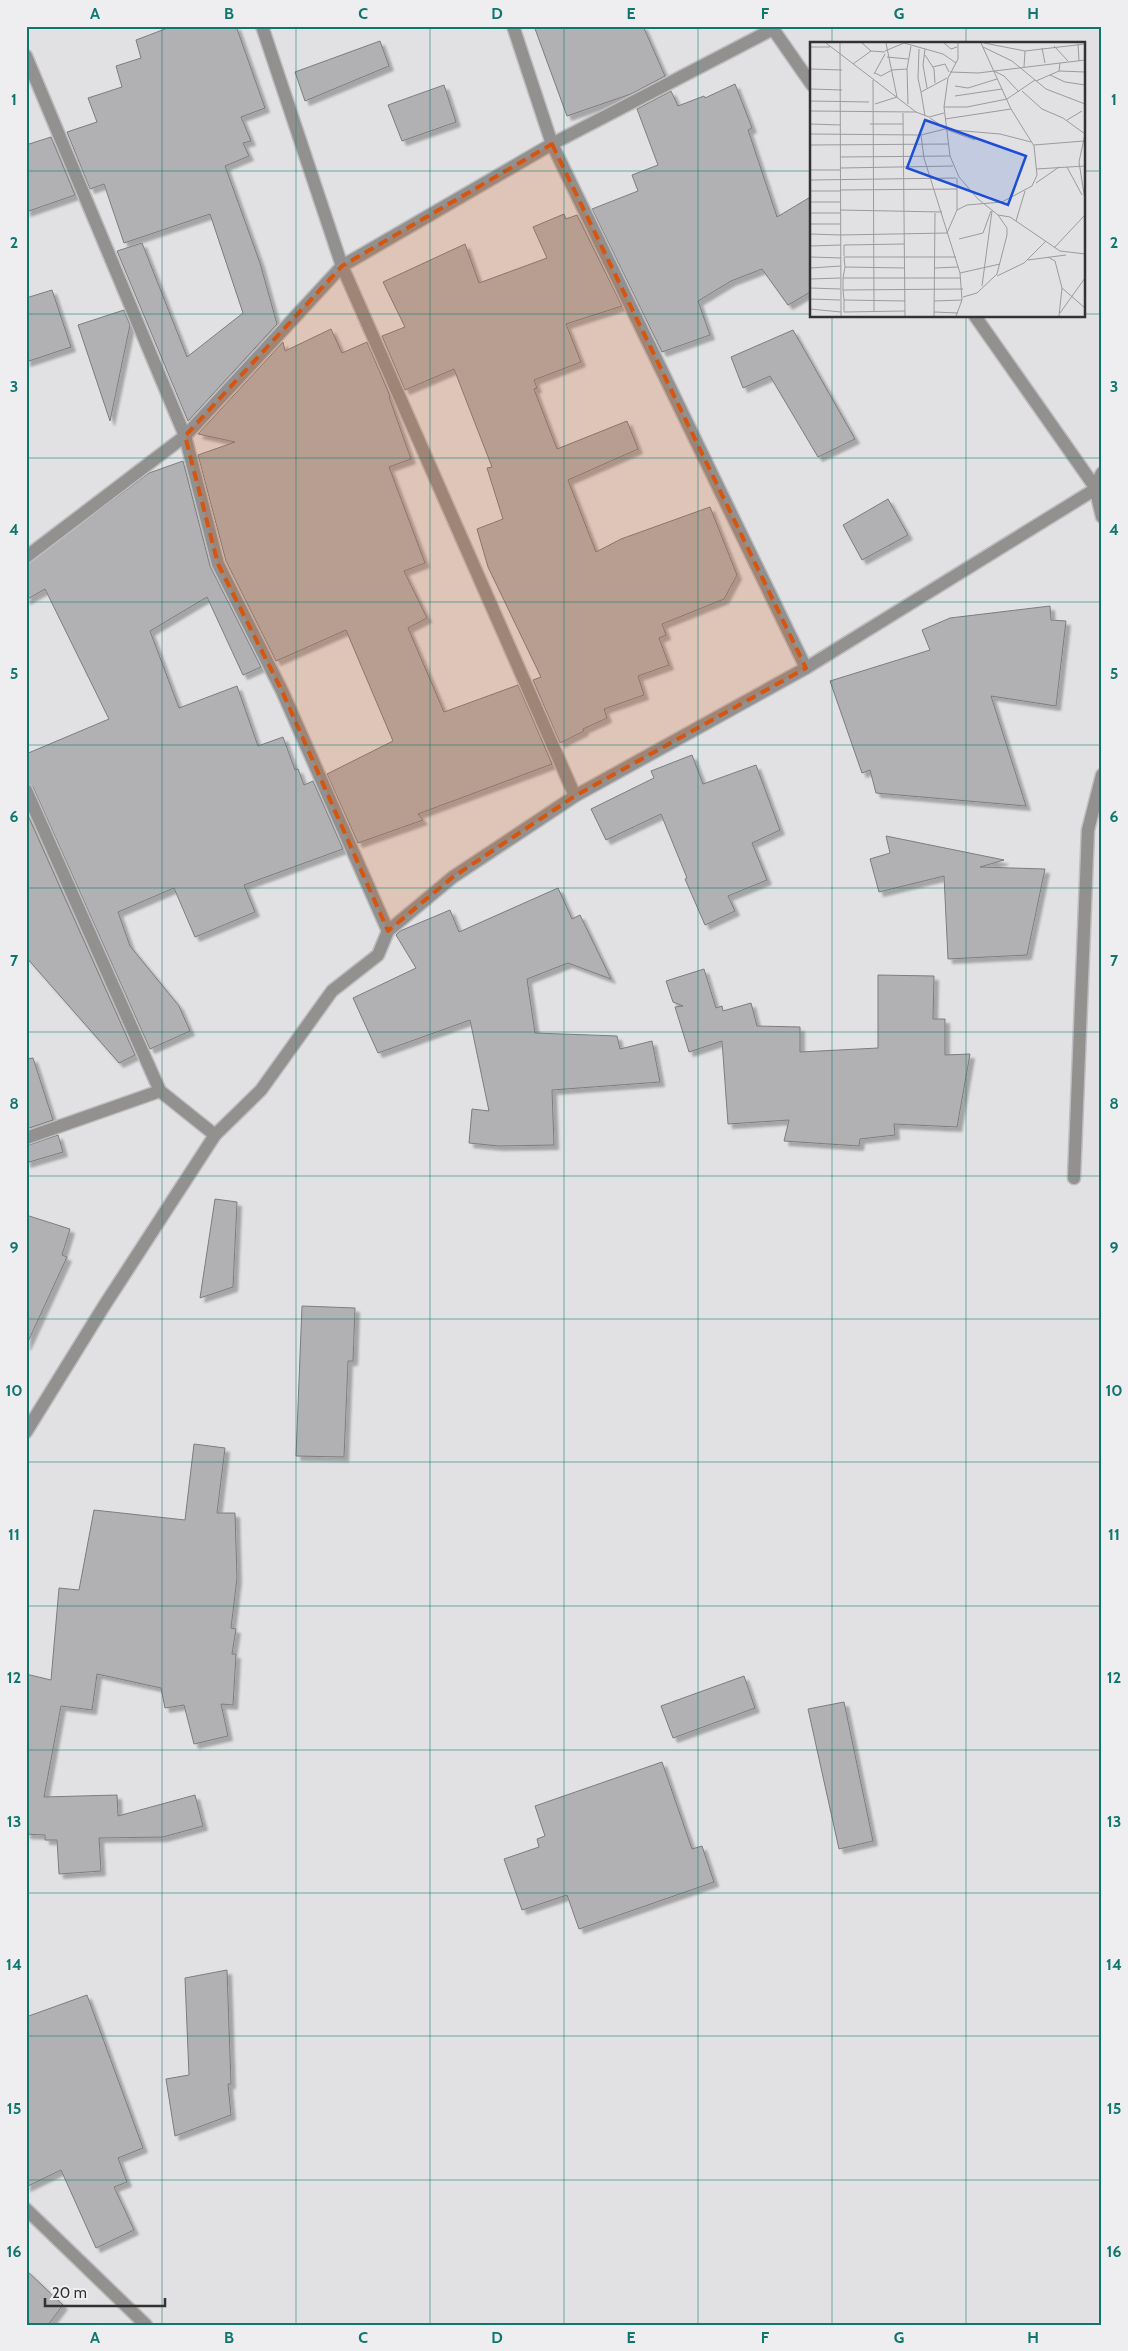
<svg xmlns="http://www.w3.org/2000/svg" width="1128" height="2351" font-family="Cabin,sans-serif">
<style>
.building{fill:#b1b0b2;stroke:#7d7c7e;filter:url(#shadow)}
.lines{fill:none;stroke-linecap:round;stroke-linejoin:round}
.minor-casing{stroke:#bebec0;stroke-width:15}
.minor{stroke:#929190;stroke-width:12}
.marked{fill:#d65510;fill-opacity:0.2;stroke:#d65510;stroke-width:4;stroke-dasharray:10 6;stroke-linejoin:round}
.grid{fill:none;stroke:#0f766e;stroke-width:1;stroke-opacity:0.55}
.inset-road{fill:none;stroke:#9b9b9d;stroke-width:1}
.view{fill:#1d4ed8;fill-opacity:0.15;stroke:#1d4ed8;stroke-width:2.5}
.inset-edge{fill:none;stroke:#323233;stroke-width:2.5}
.neatline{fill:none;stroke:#0f766e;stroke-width:2}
.grid-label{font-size:16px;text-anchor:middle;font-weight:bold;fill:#0f766e}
</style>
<defs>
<filter id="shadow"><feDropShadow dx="4.5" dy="4.5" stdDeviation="1" flood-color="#0004"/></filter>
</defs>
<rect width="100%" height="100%" fill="#e1e1e3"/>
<!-- building -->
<g class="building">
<path d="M173 26H236L265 108 241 117 251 141 243 143 249 156 225 166 260 263 277 324 188 421 117 251 142 243 187 357 243 313 210 214 124 243 104 184 90 189 67 132 97 122 88 98 122 87 116 66 141 58 136 40Z"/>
<path d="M534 26H643L665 76 631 94 567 116Z"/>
<path d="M380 41 389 66 305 101 295 72Z"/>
<path d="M735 84 752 128 748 130 777 217 812 196V291L788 305 762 269 731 281 698 301 710 335 662 352 592 209 638 191 632 175 658 165 637 109 671 91 678 106 704 96 705 98Z"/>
<path d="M444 85 456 122 402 141 388 105Z"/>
<path d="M51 137 75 195 26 212V145Z"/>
<path d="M564 214 566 219 577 215 622 306 566 324 581 362 534 380 537 388 534 389 557 449 627 421 638 449 568 480 596 552 621 539 710 507 737 575 724 599 662 624 666 635 659 638 669 665 638 676 644 695 604 709 607 718 583 729 584 731 560 743 533 680 541 677 488 567 477 529 503 519 487 468 492 467 454 369 405 390 382 336 405 327 383 282 465 244 479 283 547 258 533 227Z"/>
<path d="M52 290 71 347 26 362V298Z"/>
<path d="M124 310 130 325 110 421 78 325Z"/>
<path d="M331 329 342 353 367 342 390 396 389 397 411 459 389 467 425 563 404 571 427 618 408 628 444 712 518 685 552 764 418 814 423 820 358 843 327 774 393 741 346 630 276 661 226 561 198 455 235 442 198 434 283 342 285 351Z"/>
<path d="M793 330 855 439 818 457 770 376 743 388 731 357Z"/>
<path d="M183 461 210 566 261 667 243 675 207 597 150 631 179 708 237 686 258 746 283 737 295 770 298 769 304 785 313 781 343 849 244 885 255 912 195 937 174 888 118 912 130 946 179 1006 190 1031 150 1049 33 787 26 782V754L109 719 45 589 26 600V565L149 473Z"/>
<path d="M888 499 908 535 862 560 843 525Z"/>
<path d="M1050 606 1051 620 1066 621 1056 706 991 696 1026 806 876 793 870 770 862 773 830 681 930 650 922 630 950 618Z"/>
<path d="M692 755 703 784 756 765 780 830 752 843 767 880 728 896 735 911 705 925 685 879 687 878 661 814 606 840 591 809 654 778 651 771Z"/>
<path d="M26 811 135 1055 119 1063 26 957Z"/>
<path d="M886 836 1004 860 980 867 1045 869 1027 955 948 959 944 876 879 892 870 859 890 853Z"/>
<path d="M558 888 572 919 580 915 611 979 568 963 527 979 535 1033 617 1036 620 1049 652 1041 660 1082 552 1090 554 1145 499 1146 469 1143 472 1109 489 1111 470 1020 378 1053 353 998 416 968 396 935 400 931 450 910 459 932Z"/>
<path d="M704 969 716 1008 722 1006 723 1011 751 1003 757 1026 800 1027V1052L878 1048V975L934 976 933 1019H945V1055L970 1054 957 1127 894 1124 895 1135 860 1139 859 1146 784 1141 789 1120 728 1124 722 1041 689 1052 675 1007 683 1006 673 1002 666 981Z"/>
<path d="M33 1058 53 1120 26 1129V1059Z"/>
<path d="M58 1135 63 1152 26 1163V1146Z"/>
<path d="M215 1199 237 1202 233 1287 200 1298Z"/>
<path d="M26 1215 70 1229 62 1255 67 1257 26 1346Z"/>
<path d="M302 1306 355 1308 353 1361H348L344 1457 296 1456Z"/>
<path d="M194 1444 225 1448 217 1513H235L237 1578 231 1628 236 1629 232 1654H236L233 1705 221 1704 228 1736 194 1744 184 1705 165 1708 161 1688 97 1674 92 1710 61 1706 44 1797 117 1795 118 1816 195 1795 203 1826 163 1837 99 1838 101 1871 59 1874 57 1840H45V1835L26 1834V1674L51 1680 59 1588 79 1590 94 1510 185 1520Z"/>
<path d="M744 1676 755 1708 673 1738 661 1706Z"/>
<path d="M844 1702 873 1841 839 1849 808 1709Z"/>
<path d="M662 1762 692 1849 702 1846 714 1882 579 1929 567 1895 522 1910 504 1859 539 1847 537 1839 545 1836 535 1806Z"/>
<path d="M227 1970 231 2084H228L231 2115 175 2136 166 2079 189 2075 185 1978Z"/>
<path d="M87 1995 143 2148 118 2158 127 2182 114 2187 134 2230 96 2248 61 2170 26 2187V2017Z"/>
<path d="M26 2270 63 2305 48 2325H26Z"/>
</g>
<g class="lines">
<defs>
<g id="minor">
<path d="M262 26 342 266 575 796"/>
<path d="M513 26 552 144 806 668"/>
<path d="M26 56 185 436 218 564 282 691 388 931"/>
<path d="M975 316 1095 487 1102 517"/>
<path d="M1095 487 1102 473"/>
<path d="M26 557 185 436 342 266 552 144 773 29 812 85"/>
<path d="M26 790 160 1091 215 1135"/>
<path d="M26 1138 160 1091"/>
<path d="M1074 1178 1088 830 1102 775"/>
<path d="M26 1432 104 1306 215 1135 261 1090 332 991 378 955 388 931 453 877 575 796 806 668 1102 485"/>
<path d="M26 2209 146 2325"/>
</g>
</defs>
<!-- minor casing -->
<use href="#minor" class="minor-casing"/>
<!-- minor -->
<use href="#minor" class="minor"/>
</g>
<!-- marked area -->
<path class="marked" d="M552 144 806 668 575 796 453 877 388 931 282 691 218 564 185 436 342 266Z"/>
<!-- grid -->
<path class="grid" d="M162 26V2325M296 26V2325M430 26V2325M564 26V2325M698 26V2325M832 26V44M966 26V44M26 171H812M1084 171H1102M26 314H812M1084 314H1102M832 316V2325M966 316V2325M26 458H1102M26 602H1102M26 745H1102M26 888H1102M26 1032H1102M26 1176H1102M26 1319H1102M26 1462H1102M26 1606H1102M26 1750H1102M26 1893H1102M26 2036H1102M26 2180H1102"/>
<!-- overview -->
<g transform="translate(810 42)">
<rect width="275" height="275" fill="#e1e1e3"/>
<path class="inset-road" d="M16 1 106 70 119 75 134 71M30 1 31 274M52 1 61 9 75 10M94 1 133 12 146 21M134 1 141 7 147 5M148 1V17L138 36 134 65 140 114 149 135 168 157 188 173 200 175 250 209 275 212M174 1 215 9 275 2M268 2 269 19M244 4 258 19M0 5H20M173 5 202 19 236 47 275 62M232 6 235 21M109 7 108 36 111 50 137 36M115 7 113 23 117 46M75 9 94 1M115 13 124 27 125 41M77 15 98 17M0 22V76M43 22 61 9M123 25 135 22 139 30M214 25 215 9M0 27 32 28M184 29 194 34 209 50M249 29 275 30M140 30 168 31 275 18M65 31 71 34 82 28 97 27M64 32 75 12M240 33 255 40 275 43M63 38 64 269M226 39 249 29 250 21M145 44 158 46 187 37M1 47 32 48M212 49 232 67 253 76 275 92M111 50 115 74M145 54 192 47M0 59 59 60M65 62 87 55 76 1M98 62 97 27 101 4M134 65H157L197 57 225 38M0 69 106 70M93 71 95 274M120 76 135 86M135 77 201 67M257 78 272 69M0 82 31 83M60 82H93M0 85V237M143 88 190 92 221 100M1 92 111 93M275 92 269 120 275 158M1 103 139 102M224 103 274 99M30 115 140 114M257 125 272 153M31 126 143 124M226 127 275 124M1 128H31M147 136V168L157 163 192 160 222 144 227 133 224 104 201 67 171 1M1 138 146 136M226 141 249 125M30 148 147 147M0 149H30M0 160H31M30 168 132 170M0 171H30M206 179 215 149M1 182H30M1 192 30 193M30 193 137 191 147 168M149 197 173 191 181 169M0 204 31 203M244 206 274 174M34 214V203L94 202M1 215 31 216M238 215 245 219 252 246 275 266M218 218 256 213M35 225 33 236H150M1 226 31 224M95 226 35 225 34 215H146M125 226 148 225M150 231 190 222M187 234 214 221 236 199M33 236V248L153 247M0 237 30 236M0 239V267L31 270M172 244 182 169M0 246 30 247M33 248 34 258 95 259M153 255 167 251 187 232 197 193V186L188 173M0 257 30 258M34 258V270L95 269M124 259 152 258M124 270 148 271M250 271 275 236M124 274 125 171M146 274 152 258 150 231 114 116 111 93 135 87 165 98M249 274 252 246"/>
<path class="view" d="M115 78 216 114 198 163 97 126Z"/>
<rect width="275" height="275" class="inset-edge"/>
</g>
<!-- border -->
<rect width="1128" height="2351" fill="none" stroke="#eeeef1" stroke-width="55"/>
<!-- scale -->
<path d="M45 2298v8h120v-8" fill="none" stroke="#323233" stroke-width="2.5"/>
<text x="52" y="2298" font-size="15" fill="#323233" stroke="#eeeef1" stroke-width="4" paint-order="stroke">20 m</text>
<rect x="28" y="28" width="1072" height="2296" class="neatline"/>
<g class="grid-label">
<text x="95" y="19">A</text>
<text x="229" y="19">B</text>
<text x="363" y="19">C</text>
<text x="497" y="19">D</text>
<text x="631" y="19">E</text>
<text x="765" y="19">F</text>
<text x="899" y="19">G</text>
<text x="1033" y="19">H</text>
<text x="14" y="105">1</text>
<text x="1114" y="105">1</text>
<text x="14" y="248">2</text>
<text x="1114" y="248">2</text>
<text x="14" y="392">3</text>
<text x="1114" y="392">3</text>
<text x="14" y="535">4</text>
<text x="1114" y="535">4</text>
<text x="14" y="679">5</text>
<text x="1114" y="679">5</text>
<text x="14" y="822">6</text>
<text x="1114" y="822">6</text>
<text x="14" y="966">7</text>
<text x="1114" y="966">7</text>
<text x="14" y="1109">8</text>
<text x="1114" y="1109">8</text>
<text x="14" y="1253">9</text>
<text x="1114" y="1253">9</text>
<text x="14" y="1396">10</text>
<text x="1114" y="1396">10</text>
<text x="14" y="1540">11</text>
<text x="1114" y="1540">11</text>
<text x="14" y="1683">12</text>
<text x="1114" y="1683">12</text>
<text x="14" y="1827">13</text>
<text x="1114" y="1827">13</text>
<text x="14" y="1970">14</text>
<text x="1114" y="1970">14</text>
<text x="14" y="2114">15</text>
<text x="1114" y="2114">15</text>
<text x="14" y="2257">16</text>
<text x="1114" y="2257">16</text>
<text x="95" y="2343">A</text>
<text x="229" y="2343">B</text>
<text x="363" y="2343">C</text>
<text x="497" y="2343">D</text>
<text x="631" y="2343">E</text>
<text x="765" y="2343">F</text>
<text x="899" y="2343">G</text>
<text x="1033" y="2343">H</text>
</g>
</svg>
